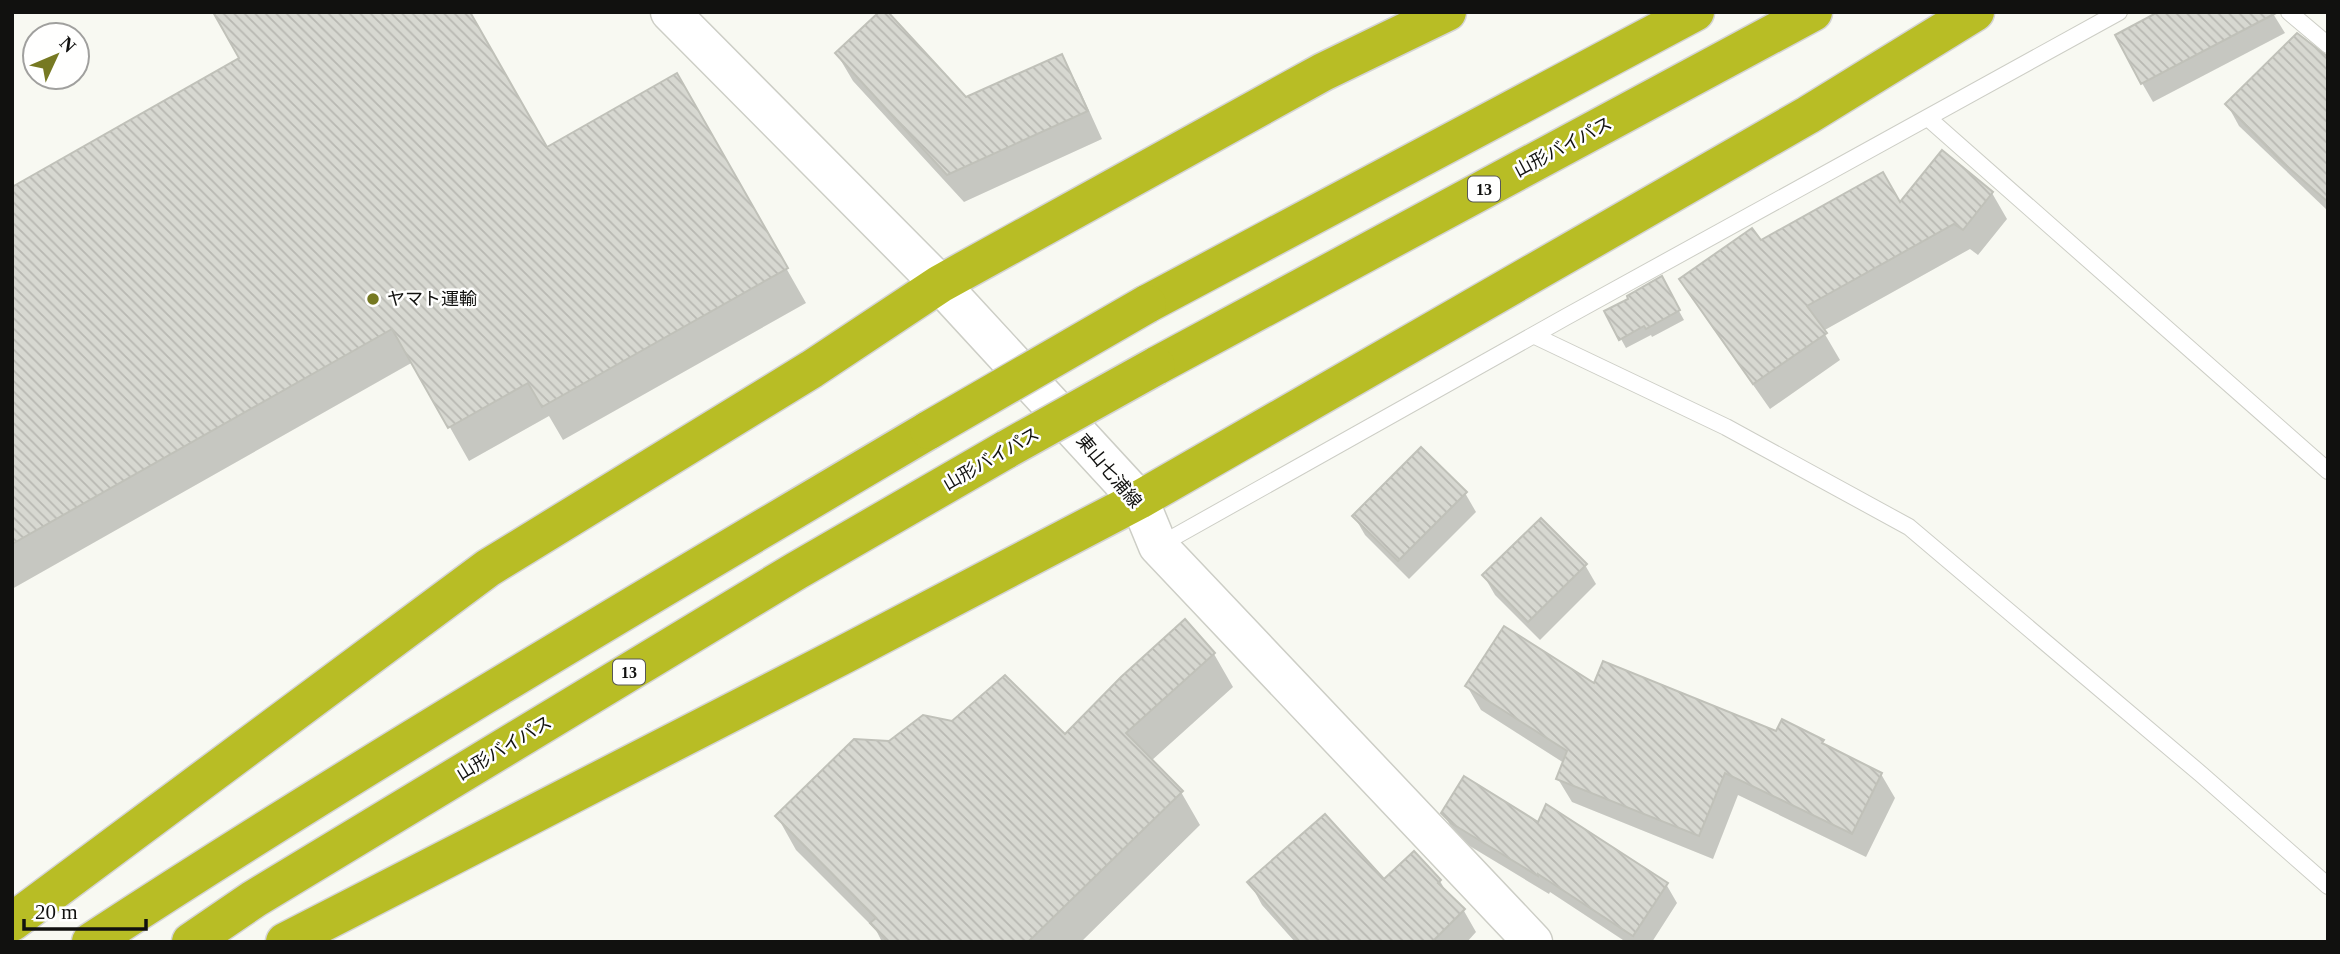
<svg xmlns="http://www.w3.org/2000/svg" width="2340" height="954" font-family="'Times New Roman','Noto Sans JP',serif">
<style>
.shadow{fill:#0003}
.building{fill:url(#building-back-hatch);stroke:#c0c1b9;stroke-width:2}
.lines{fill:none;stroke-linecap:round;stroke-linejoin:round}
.lane-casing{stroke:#cdcec6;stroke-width:18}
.secondary-casing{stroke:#cdcec6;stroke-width:41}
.highway-casing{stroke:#d4d4d4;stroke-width:41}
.lane{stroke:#fff;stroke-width:16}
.secondary{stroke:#fff;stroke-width:38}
.highway{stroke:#b8bd25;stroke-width:38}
.highway-bridge-casing{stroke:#d4d4d4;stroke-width:41;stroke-linecap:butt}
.highway-bridge{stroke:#b8bd25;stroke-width:38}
.poi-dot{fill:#767922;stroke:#fffffe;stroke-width:2.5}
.labels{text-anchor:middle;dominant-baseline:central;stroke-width:5;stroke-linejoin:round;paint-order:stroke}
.shield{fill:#fffffe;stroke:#585857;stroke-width:2}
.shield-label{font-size:16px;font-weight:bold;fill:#11110f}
.street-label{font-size:18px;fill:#11110f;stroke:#fffffe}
.poi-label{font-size:18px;fill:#11110f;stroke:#fffffe;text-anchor:start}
</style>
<defs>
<pattern id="building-back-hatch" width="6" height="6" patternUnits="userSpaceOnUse" patternTransform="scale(1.75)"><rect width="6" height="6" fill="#d7d8d1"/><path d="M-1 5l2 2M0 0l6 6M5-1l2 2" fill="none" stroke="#b8b8b2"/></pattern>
</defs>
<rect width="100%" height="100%" fill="#f8f9f2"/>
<!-- shadow -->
<g class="shadow">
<path d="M2272 12 2285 33 2153 102 2142 83Z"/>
<path d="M837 54 966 100 1061 56 1077 84 1102 139 964 202 853 81Z"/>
<path d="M2328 60V211L2239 126 2227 104Z"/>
<path d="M676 75 806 303 563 440 549 416 469 461 413 362 12 589V189L547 149Z"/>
<path d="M1992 193 2007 219 1978 255 1970 249 1823 331 1840 360 1770 409 1697 305 1682 279 1760 242 1900 204Z"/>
<path d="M1661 279 1684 320 1652 337 1651 335 1626 348 1621 339Z"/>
<path d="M1465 493 1476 512 1409 579 1365 535 1354 516Z"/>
<path d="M1585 565 1596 584 1540 640 1495 595 1484 576Z"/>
<path d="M1214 654 1233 687 1151 761 1181 792 1200 825 1081 942H882L876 930 796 850 777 816 890 743 953 723 1065 737Z"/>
<path d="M1467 686H1595L1777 733 1822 742 1825 746 1881 774 1895 798 1866 857 1738 795 1713 859 1572 802 1558 779 1564 763 1481 710Z"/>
<path d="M1443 813 1539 825 1666 884 1677 903 1652 942H1626L1550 892 1549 894 1463 842 1454 832Z"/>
<path d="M1440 881 1448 895 1464 911 1476 932 1467 942H1295L1262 905 1250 883Z"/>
</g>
<!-- building -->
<g class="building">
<path d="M213 12H470L547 147 677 73 788 268 542 407 528 383 448 428 392 329 12 544V187L239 58Z"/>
<path d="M879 12H888L966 97 1062 54 1088 111 947 175 835 53Z"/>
<path d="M2158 12H2278L2141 84 2115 35Z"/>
<path d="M2297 33 2328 57V202L2281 161 2225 104Z"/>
<path d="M1942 150 1993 192 1963 230 1954 224 1807 306 1827 333 1753 384 1679 279 1752 228 1761 240 1883 172 1900 202Z"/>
<path d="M1662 276 1680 310 1646 329 1644 326 1619 340 1604 311 1628 299 1627 296Z"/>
<path d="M1421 447 1467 492 1398 561 1352 516Z"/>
<path d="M1541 518 1587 564 1528 622 1482 575Z"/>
<path d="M1185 619 1215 653 1126 733 1183 791 1028 942H888L870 923 876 918 775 816 854 739 889 741 923 715 952 721 1005 675 1065 734 1121 677Z"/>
<path d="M1504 626 1594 683 1603 661 1776 731 1782 719 1824 740 1822 743 1882 773 1852 834 1725 773 1699 836 1556 779 1567 751 1465 686Z"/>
<path d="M1464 776 1538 822 1546 804 1668 883 1633 936 1538 874V876L1451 823 1441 813Z"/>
<path d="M1325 814 1384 879 1414 851 1441 880 1438 883 1465 909 1432 942H1300L1247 882Z"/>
</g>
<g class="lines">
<defs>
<g id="lane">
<path d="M2289 12 2328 45"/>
<path d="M1928 118 2328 471"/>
<path d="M1535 336 1726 427 1909 527 2202 775 2328 886"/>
<path d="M1158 546 1564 318 2119 12"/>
</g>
<path id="secondary" d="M670 12 940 284 1139 500 1158 546 1533 942"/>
<g id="highway">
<path d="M1147 304 1695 12"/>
<path d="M1156 366 1813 12"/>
<path d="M12 922 488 568 812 369 940 284 1323 72 1447 12"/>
<path d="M91 942C365 763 647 597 929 430"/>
<path d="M191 942 254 899 796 571 1007 449"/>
<path d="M285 942 843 655 1139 500 1808 115 1975 12"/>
</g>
</defs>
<!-- lane casing -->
<use href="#lane" class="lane-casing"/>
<!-- secondary casing -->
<use href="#secondary" class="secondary-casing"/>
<!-- highway casing -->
<use href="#highway" class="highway-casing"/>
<!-- lane -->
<use href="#lane" class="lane"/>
<!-- secondary -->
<use href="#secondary" class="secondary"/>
<!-- highway -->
<use href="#highway" class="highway"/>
<defs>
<g id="highway-bridge">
<path d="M929 430 1147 304"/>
<path d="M1007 449 1156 366"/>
</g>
</defs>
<!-- highway-bridge casing -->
<use href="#highway-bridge" class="highway-bridge-casing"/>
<!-- highway-bridge -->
<use href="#highway-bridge" class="highway-bridge"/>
</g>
<!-- markers -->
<circle class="poi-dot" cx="373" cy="299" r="7"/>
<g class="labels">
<!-- shield labels -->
<g class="shield">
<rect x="1468" y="176.5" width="32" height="25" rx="5"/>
<rect x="613" y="659.5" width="32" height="25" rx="5"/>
</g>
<g class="shield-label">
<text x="1484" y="189">13</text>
<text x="629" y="672">13</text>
</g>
<!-- street labels -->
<g class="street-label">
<text transform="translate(1563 147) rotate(-28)">山形バイパス</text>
<text transform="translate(991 459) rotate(-30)">山形バイパス</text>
<text transform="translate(1109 471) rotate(50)">東山七浦線</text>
<text transform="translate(504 748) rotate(-31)">山形バイパス</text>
</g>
<!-- poi labels -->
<g class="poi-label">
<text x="387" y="299">ヤマト運輸</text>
</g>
</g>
<!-- border -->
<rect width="2340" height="954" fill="none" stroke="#11110f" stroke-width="28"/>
<!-- north arrow -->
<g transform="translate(56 56) rotate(46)"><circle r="33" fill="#fffffe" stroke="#a0a09e" stroke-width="2"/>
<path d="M0-5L12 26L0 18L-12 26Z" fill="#767922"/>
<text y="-10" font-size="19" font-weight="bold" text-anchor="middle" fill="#11110f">N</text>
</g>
<!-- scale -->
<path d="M24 919v10h122v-10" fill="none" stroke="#11110f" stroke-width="3.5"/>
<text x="35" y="919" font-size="21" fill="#11110f" stroke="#fffffe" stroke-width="5" paint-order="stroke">20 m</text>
</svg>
